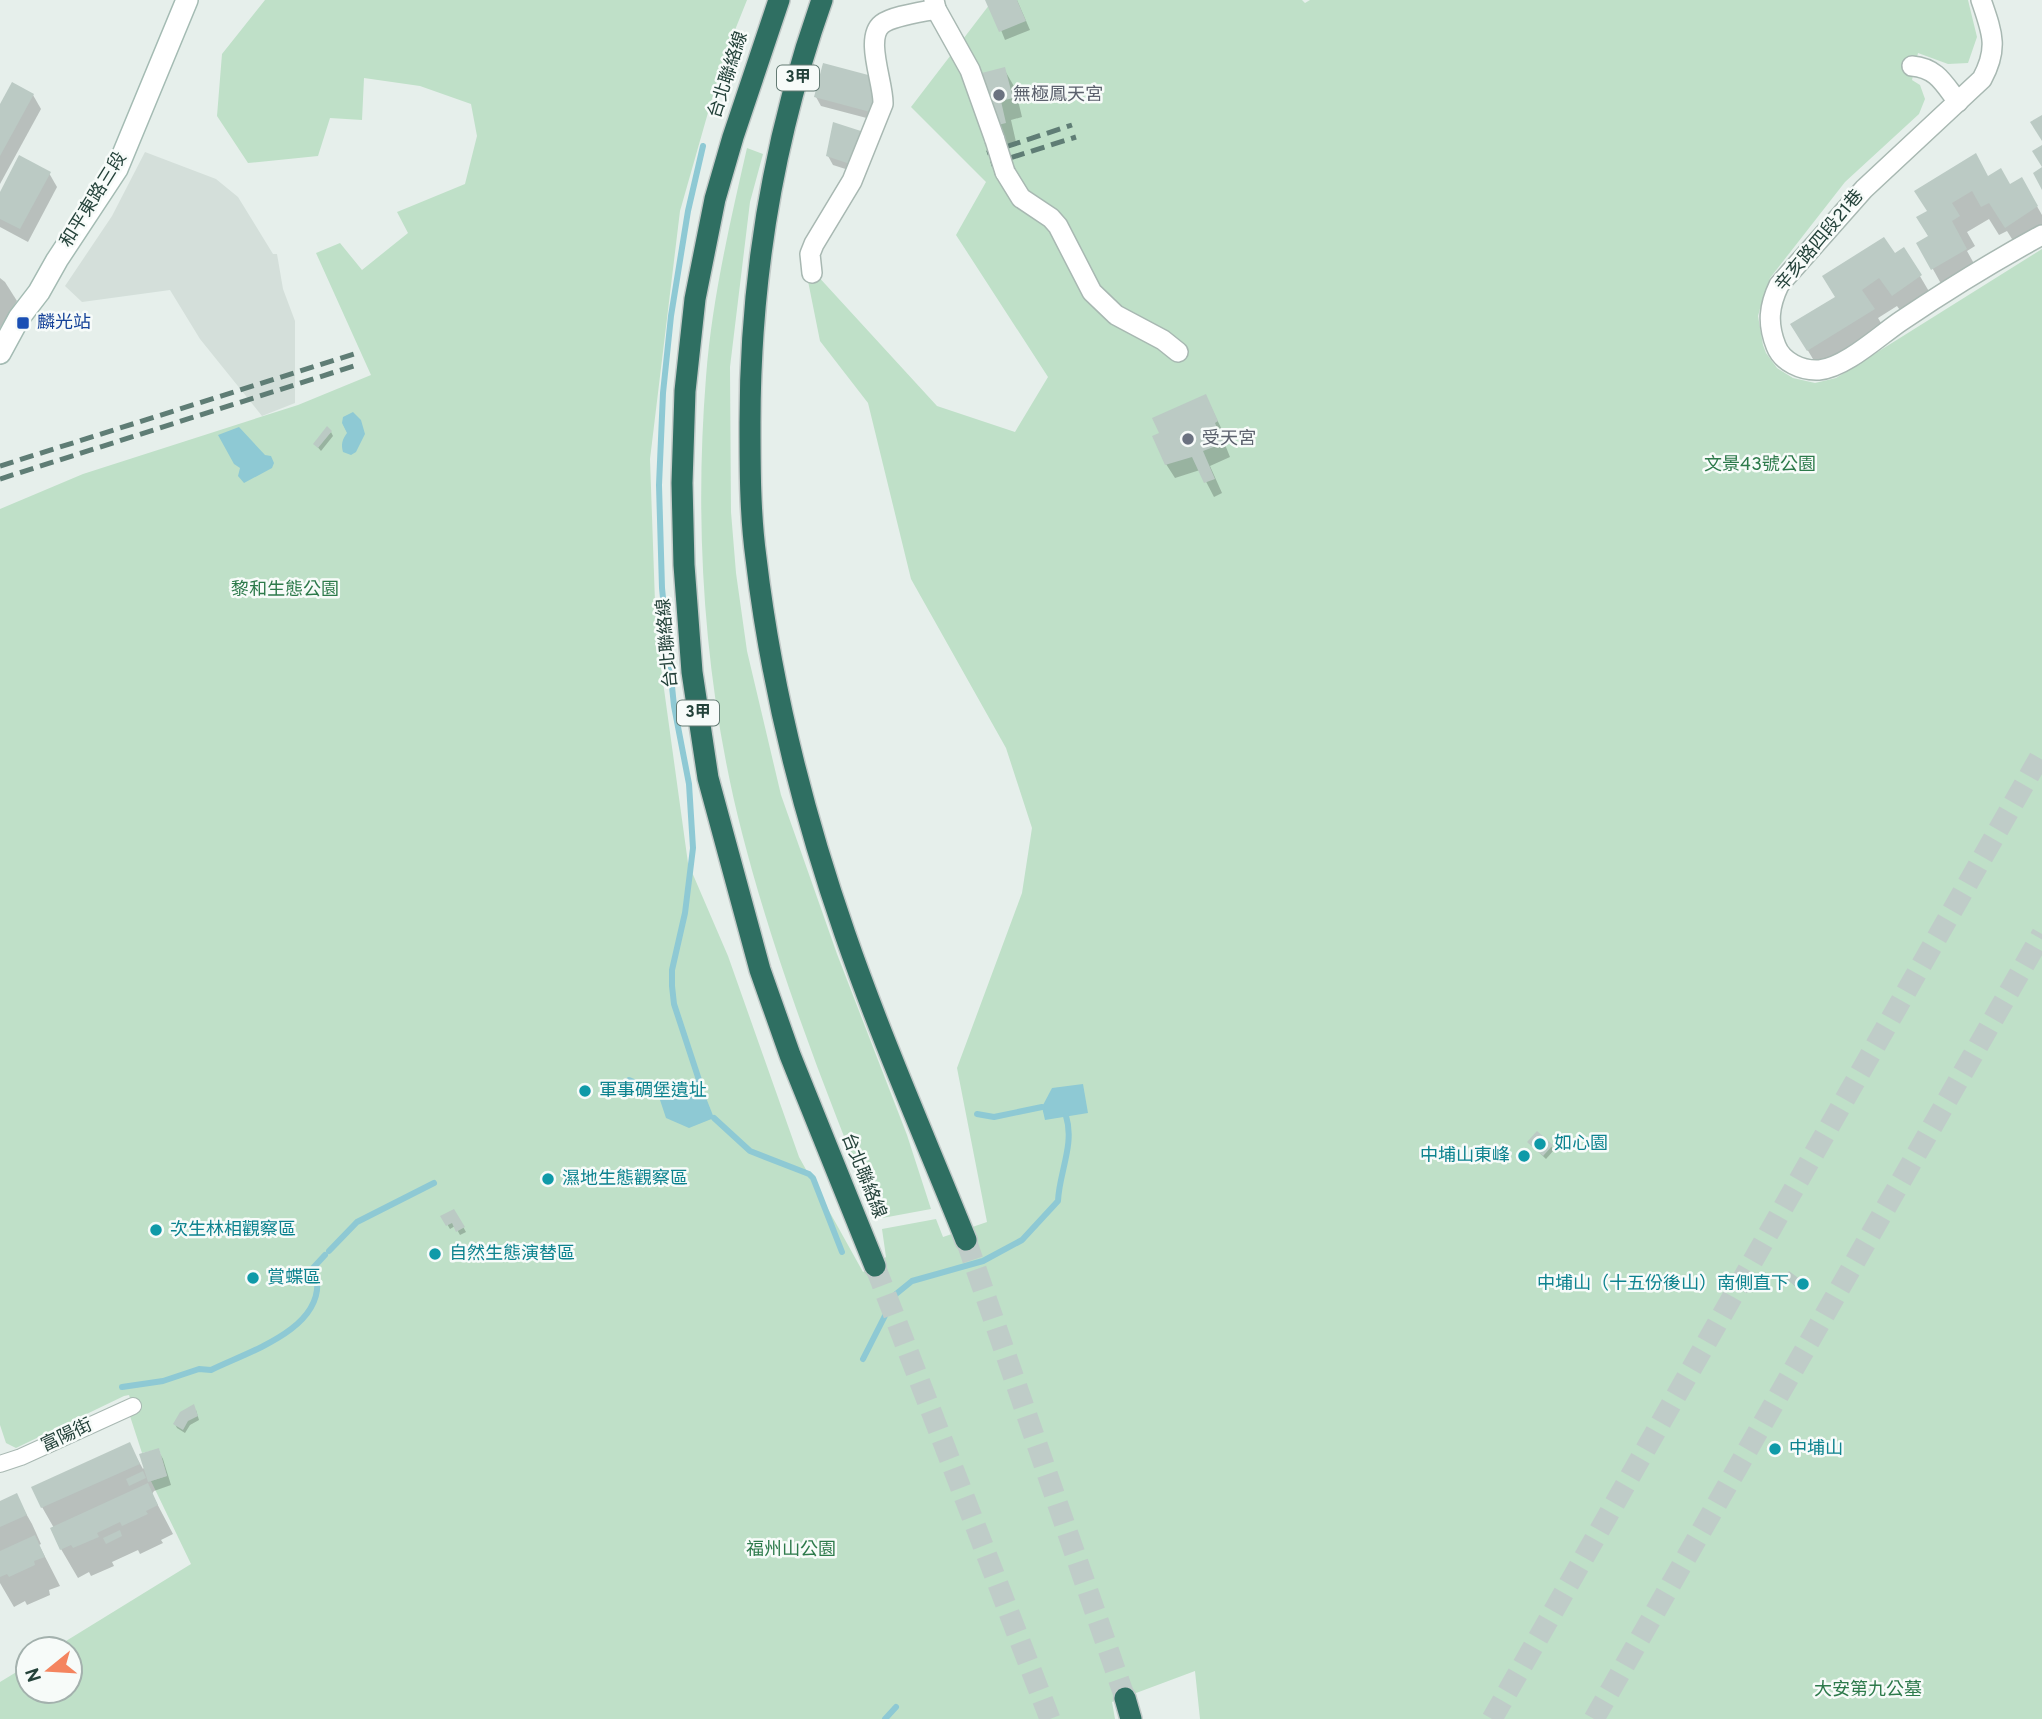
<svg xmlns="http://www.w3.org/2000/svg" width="2042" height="1719" font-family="Overpass,'Noto Sans TC',sans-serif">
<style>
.built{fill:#d4dfda}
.green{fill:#bfe0c8}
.water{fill:#8ec9d4}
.shadow{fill:#0003}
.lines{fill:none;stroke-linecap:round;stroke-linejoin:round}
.stream{stroke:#8ec9d4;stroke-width:6}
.building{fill:#bbcac4}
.secondary-tunnel{stroke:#bfccc8;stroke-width:21;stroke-dasharray:21 10;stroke-linecap:butt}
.motorway-tunnel{stroke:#bfccc8;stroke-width:21;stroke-dasharray:21 10;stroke-linecap:butt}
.pedestrian-casing{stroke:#a8b8b2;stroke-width:18}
.minor-casing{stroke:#a8b8b2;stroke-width:22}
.secondary-casing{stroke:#a4bbb3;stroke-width:24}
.motorway-casing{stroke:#c2cac8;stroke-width:24}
.pedestrian{stroke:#fff;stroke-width:16}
.minor{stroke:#fff;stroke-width:19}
.secondary{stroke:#fff;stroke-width:21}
.motorway{stroke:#2f6f62;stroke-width:21}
.rail{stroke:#5f7d75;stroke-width:5;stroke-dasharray:14 7;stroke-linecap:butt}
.minor-bridge-casing{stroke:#a8b8b2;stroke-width:22;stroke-linecap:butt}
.minor-bridge{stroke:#fff;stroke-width:19}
.worship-dot{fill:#6b7280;stroke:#f7fbf9;stroke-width:2.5}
.transit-dot{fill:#1a4fb4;stroke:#f7fbf9;stroke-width:2.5}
.culture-dot{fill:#0f9aa8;stroke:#f7fbf9;stroke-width:2.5}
.labels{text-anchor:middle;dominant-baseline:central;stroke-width:5;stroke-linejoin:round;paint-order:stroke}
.shield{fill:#f7fbf9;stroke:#637a73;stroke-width:2}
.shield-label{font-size:16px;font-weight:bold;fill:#24423a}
.street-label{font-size:18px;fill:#24423a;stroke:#f7fbf9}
.worship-label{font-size:18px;fill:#5b616d;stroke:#f7fbf9;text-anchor:start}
.transit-label{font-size:18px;fill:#164399;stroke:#f7fbf9;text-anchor:start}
.park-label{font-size:18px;fill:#2d7a4b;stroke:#f7fbf9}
.culture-label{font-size:18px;fill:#0d838f;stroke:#f7fbf9;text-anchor:start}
</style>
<rect width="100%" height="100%" fill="#e6efeb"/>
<!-- built -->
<path class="built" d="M145 152 216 179 238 197 273 254H277L283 289 295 321V403L262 416 200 339 170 290 82 302 65 286 112 216Z"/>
<!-- green -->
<g class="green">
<path d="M265 0H747L723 60 680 211 650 459 656 631 688 863 728 956 799 1157 863 1272 886 1257 882 1229 936 1219 943 1237 987 1222 957 1068 1022 893 1032 828 1006 748 911 579 868 403 820 341 804 261 937 406 1015 432 1048 377 956 235 986 182 911 107 993 0H1302L1305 3 1310 0H1968L1977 37 1968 63 1948 64 1918 53 1912 80 1920 85 1925 99 1919 114 1845 182 1770 278 1761 305 1758 316 1763 345 1766 353 1777 368 1793 378 1815 383 1836 378 2042 249V1719H1200L1195 1671 1112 1702 1115 1719H0V1682L28 1665V1691H70V1649H53L191 1564 151 1481 167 1476 159 1449 142 1453 129 1413 134 1410 129 1395 124 1396 16 1448 6 1443 0 1425V509L83 474 298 405 371 375 316 253 340 243 362 270 408 233 397 212 465 184 477 136 471 104 420 86 364 78 362 120 330 118 318 156 248 163 217 116 222 54Z"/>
<path d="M747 148 763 154 750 202 730 367 731 512 736 573 747 651 781 795 837 954 907 1135 931 1209 877 1219C826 1093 776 965 742 833 704 685 694 528 706 377 712 299 730 223 747 148Z"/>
</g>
<!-- water -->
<g class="water">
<path d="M353 412 361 420 365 434 356 452 351 455 343 452C341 444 342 440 347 433L342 423 343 417Z"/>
<path d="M239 427 265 455 271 456 274 463 272 468 244 483 238 476 240 468 234 464 218 435Z"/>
<path d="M699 1080 714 1118 689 1128 666 1118 655 1085Z"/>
<path d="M1083 1084 1088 1113 1045 1120 1042 1107 1052 1088Z"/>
</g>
<!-- shadow -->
<g class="shadow">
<path d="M989 0H1017L1030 30 1005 40Z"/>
<path d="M1004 69 1015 88 1022 117 1011 120 1016 142 1006 144 995 125Z"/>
<path d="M871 78 878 121 821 106 816 97Z"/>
<path d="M33 95 41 109 0 184V108Z"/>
<path d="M834 124 858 173 833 165 828 156Z"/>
<path d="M49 173 57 187 28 242 0 227V196Z"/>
<path d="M1989 178 2010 187 2022 180 2042 215V242L2022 255 2007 231 1999 235 1989 219 1967 232 1975 246 1967 251 1982 278 1949 298 1919 244 1929 237 1918 217Z"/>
<path d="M1904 249 1937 305 1909 323 1897 306 1878 318 1890 338 1825 379 1792 324 1837 298Z"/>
<path d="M0 278 5 282 17 301 0 328Z"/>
<path d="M1206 397 1225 436 1222 437 1230 457 1210 466 1222 493 1214 497 1200 470 1175 478 1166 464 1161 434Z"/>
<path d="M331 432 333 436 321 451 315 444Z"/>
<path d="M586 1089 589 1097 586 1098 583 1090Z"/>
<path d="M1529 1143 1551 1146 1554 1150 1546 1159Z"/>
<path d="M454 1211 466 1232 460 1235 455 1226 450 1229 443 1217Z"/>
<path d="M1786 1277 1800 1281 1802 1285 1799 1290Z"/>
<path d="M196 1410 199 1420 190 1425 185 1433 177 1428 175 1424Z"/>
<path d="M129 1444 143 1469 158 1450 163 1459 171 1485 154 1491 152 1494 173 1534 161 1540 163 1543 140 1554 138 1550 112 1562 114 1566 91 1576 89 1572 78 1578 61 1549 54 1528 42 1507Z"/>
<path d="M16 1496 32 1524 41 1544 39 1545 60 1586 49 1590 50 1595 27 1605 25 1601 14 1607 0 1583V1503Z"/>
</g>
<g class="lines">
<!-- stream -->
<g class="stream">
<path d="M629 1080 643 1086 655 1085"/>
<path d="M699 1080 674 1004 672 986V970L685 913 693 848 689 784 674 706 662 588 659 485 663 393 671 316 688 211 703 146"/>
<path d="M977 1114 994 1117 1042 1107"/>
<path d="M714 1118 750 1151 809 1174 813 1178 842 1252"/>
<path d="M329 1251 357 1222 434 1183"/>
<path d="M312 1269 325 1255"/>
<path d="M863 1359 896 1294 912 1281 983 1261 1022 1240 1058 1201C1059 1173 1075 1144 1066 1116"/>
<path d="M122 1387 163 1381 199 1369 211 1370C247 1352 323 1330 317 1279"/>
<path d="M885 1719 896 1707"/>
</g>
</g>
<!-- building -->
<g class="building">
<path d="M985 0H1017L1026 21 999 32Z"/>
<path d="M823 63 872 76 874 113 814 97Z"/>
<path d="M1005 67 1013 98 1001 101 1006 123 994 126 978 74Z"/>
<path d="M12 82 34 94 0 156V104Z"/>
<path d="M2042 115V141L2030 122Z"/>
<path d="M833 122 867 133 853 165 826 156Z"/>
<path d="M2042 145V190L2033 173 2042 167 2032 151Z"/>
<path d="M1976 153 1988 176 2001 168 2010 184 2022 177 2038 206 2005 228 1989 203 1981 207 1972 191 1952 203 1960 216 1952 221 1967 249 1931 270 1916 243 1928 236 1916 217 1927 211 1914 191Z"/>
<path d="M19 155 51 172 20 229 0 219V192Z"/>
<path d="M1884 237 1895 253 1904 247 1922 275 1892 296 1879 278 1862 290 1875 309 1807 351 1790 324 1835 297 1822 276Z"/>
<path d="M1206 394 1218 421 1215 423 1224 443 1203 451 1215 479 1204 483 1192 457 1165 465 1152 436 1159 433 1152 418Z"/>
<path d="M327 426 332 431 318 448 313 444Z"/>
<path d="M1537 1131 1553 1145 1543 1156 1527 1142Z"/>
<path d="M454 1209 465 1227 456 1232 452 1223 446 1226 440 1216Z"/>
<path d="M1789 1271 1801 1280 1796 1287 1784 1277Z"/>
<path d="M194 1404 198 1416 188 1421 183 1430 173 1424 180 1412Z"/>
<path d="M130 1442 140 1464 41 1508 31 1487Z"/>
<path d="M159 1448 167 1476 148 1482 139 1454Z"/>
<path d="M143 1471 146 1478 129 1486 126 1479Z"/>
<path d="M148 1483 158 1505 146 1511 148 1514 122 1526 120 1522 97 1533 99 1537 73 1548 71 1545 60 1550 50 1528Z"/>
<path d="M17 1493 27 1515 0 1527V1501Z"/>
<path d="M120 1530 122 1536 106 1544 103 1538Z"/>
<path d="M35 1535 45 1557 34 1561 35 1565 9 1577 7 1574 0 1577V1551Z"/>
</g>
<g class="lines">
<!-- secondary-tunnel -->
<g class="secondary-tunnel">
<path d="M1492 1719 2042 753"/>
<path d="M1594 1719 2042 934"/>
</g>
<!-- motorway-tunnel -->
<g class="motorway-tunnel">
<path d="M966 1240 1125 1698"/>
<path d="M875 1266 1050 1719"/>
</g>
<defs>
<path id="pedestrian" d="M0 1464 21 1457 133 1406"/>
<g id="minor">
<path d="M1981 0C1992 32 1999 48 1982 79L1864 189 1779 285C1769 306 1767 323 1776 346 1782 362 1802 371 1819 370 1845 368 1880 335 1901 321 1947 290 1994 261 2042 235"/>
<path d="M936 9 970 70 995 140"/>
<path d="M1912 66C1937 68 1944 84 1958 102"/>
<path d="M1005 172 1021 198 1051 218 1058 226 1092 292 1116 315 1163 340 1178 352"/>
<path d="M812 273 810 254 814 244 852 181 883 104C884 84 864 38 882 24 892 16 922 12 936 9L934 0"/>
</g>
<path id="secondary" d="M0 353 19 318 39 292 57 260 117 169 187 0"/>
<g id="motorway">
<path d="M779 0 733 137 715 199 695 299 685 391 682 483 684 565 692 672 708 778 760 970 790 1055 875 1266"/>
<path d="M822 0C773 138 750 277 750 423 750 468 750 514 756 558 771 686 803 813 845 934 881 1038 925 1138 966 1240"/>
<path d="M1125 1698 1131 1719"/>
</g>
</defs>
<!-- pedestrian casing -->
<use href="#pedestrian" class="pedestrian-casing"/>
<!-- minor casing -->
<use href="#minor" class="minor-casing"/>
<!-- secondary casing -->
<use href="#secondary" class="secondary-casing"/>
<!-- motorway casing -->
<use href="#motorway" class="motorway-casing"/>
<!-- pedestrian -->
<use href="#pedestrian" class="pedestrian"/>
<!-- minor -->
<use href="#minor" class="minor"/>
<!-- secondary -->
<use href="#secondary" class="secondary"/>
<!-- motorway -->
<use href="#motorway" class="motorway"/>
<!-- rail -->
<g class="rail">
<path d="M987 153 1072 125"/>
<path d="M991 164 1076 137"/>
<path d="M0 466 357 353"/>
<path d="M0 479 360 364"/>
</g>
<defs>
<path id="minor-bridge" d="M995 140 1005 172"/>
</defs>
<!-- minor-bridge casing -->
<use href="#minor-bridge" class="minor-bridge-casing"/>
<!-- minor-bridge -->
<use href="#minor-bridge" class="minor-bridge"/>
</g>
<!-- markers -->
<g class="worship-dot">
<circle cx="999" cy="95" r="7"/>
<circle cx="1188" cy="439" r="7"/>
</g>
<rect class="transit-dot" x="16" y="316" width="14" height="14" rx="3.5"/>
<g class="culture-dot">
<circle cx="585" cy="1091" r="7"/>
<circle cx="1540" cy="1144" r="7"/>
<circle cx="1524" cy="1156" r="7"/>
<circle cx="548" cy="1179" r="7"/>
<circle cx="156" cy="1230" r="7"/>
<circle cx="435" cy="1254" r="7"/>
<circle cx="253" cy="1278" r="7"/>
<circle cx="1803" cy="1284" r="7"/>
<circle cx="1775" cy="1449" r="7"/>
</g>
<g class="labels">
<!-- shield labels -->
<g class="shield">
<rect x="777" y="65.5" width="42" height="25" rx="5"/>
<rect x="677" y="700.5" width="42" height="25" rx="5"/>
</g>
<g class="shield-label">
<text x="798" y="78">3甲</text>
<text x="698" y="713">3甲</text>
</g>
<!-- street labels -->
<g class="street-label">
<text transform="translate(729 75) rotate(-72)">台北聯絡線</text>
<text transform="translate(94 200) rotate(-58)">和平東路三段</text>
<text transform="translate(1820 241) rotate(-50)">辛亥路四段21巷</text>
<text transform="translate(668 643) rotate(-95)">台北聯絡線</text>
<text transform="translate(863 1176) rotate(68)">台北聯絡線</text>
<text transform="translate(67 1436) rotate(-25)">富陽街</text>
</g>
<!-- worship labels -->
<g class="worship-label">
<text x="1013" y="95">無極鳳天宮</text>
<text x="1202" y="439">受天宮</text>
</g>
<!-- transit labels -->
<g class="transit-label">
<text x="37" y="323">麟光站</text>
</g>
<!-- park labels -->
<g class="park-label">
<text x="1760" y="465">文景43號公園</text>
<text x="285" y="590">黎和生態公園</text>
<text x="791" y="1550">福州山公園</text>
<text x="1868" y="1690">大安第九公墓</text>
</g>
<!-- culture labels -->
<g class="culture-label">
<text x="599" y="1091">軍事碉堡遺址</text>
<text x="1554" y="1144">如心園</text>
<text x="1510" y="1156" text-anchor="end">中埔山東峰</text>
<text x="562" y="1179">濕地生態觀察區</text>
<text x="170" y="1230">次生林相觀察區</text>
<text x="449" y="1254">自然生態演替區</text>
<text x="267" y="1278">賞蝶區</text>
<text x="1789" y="1284" text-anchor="end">中埔山（十五份後山）南側直下</text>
<text x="1789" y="1449">中埔山</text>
</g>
</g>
<!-- north arrow -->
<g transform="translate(49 1670) rotate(252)"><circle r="33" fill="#f7fbf9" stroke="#a3b1ad" stroke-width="2"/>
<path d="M0-5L12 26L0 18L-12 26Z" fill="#f4845f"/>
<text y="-10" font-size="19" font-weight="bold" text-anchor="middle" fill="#24423a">N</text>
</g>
</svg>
